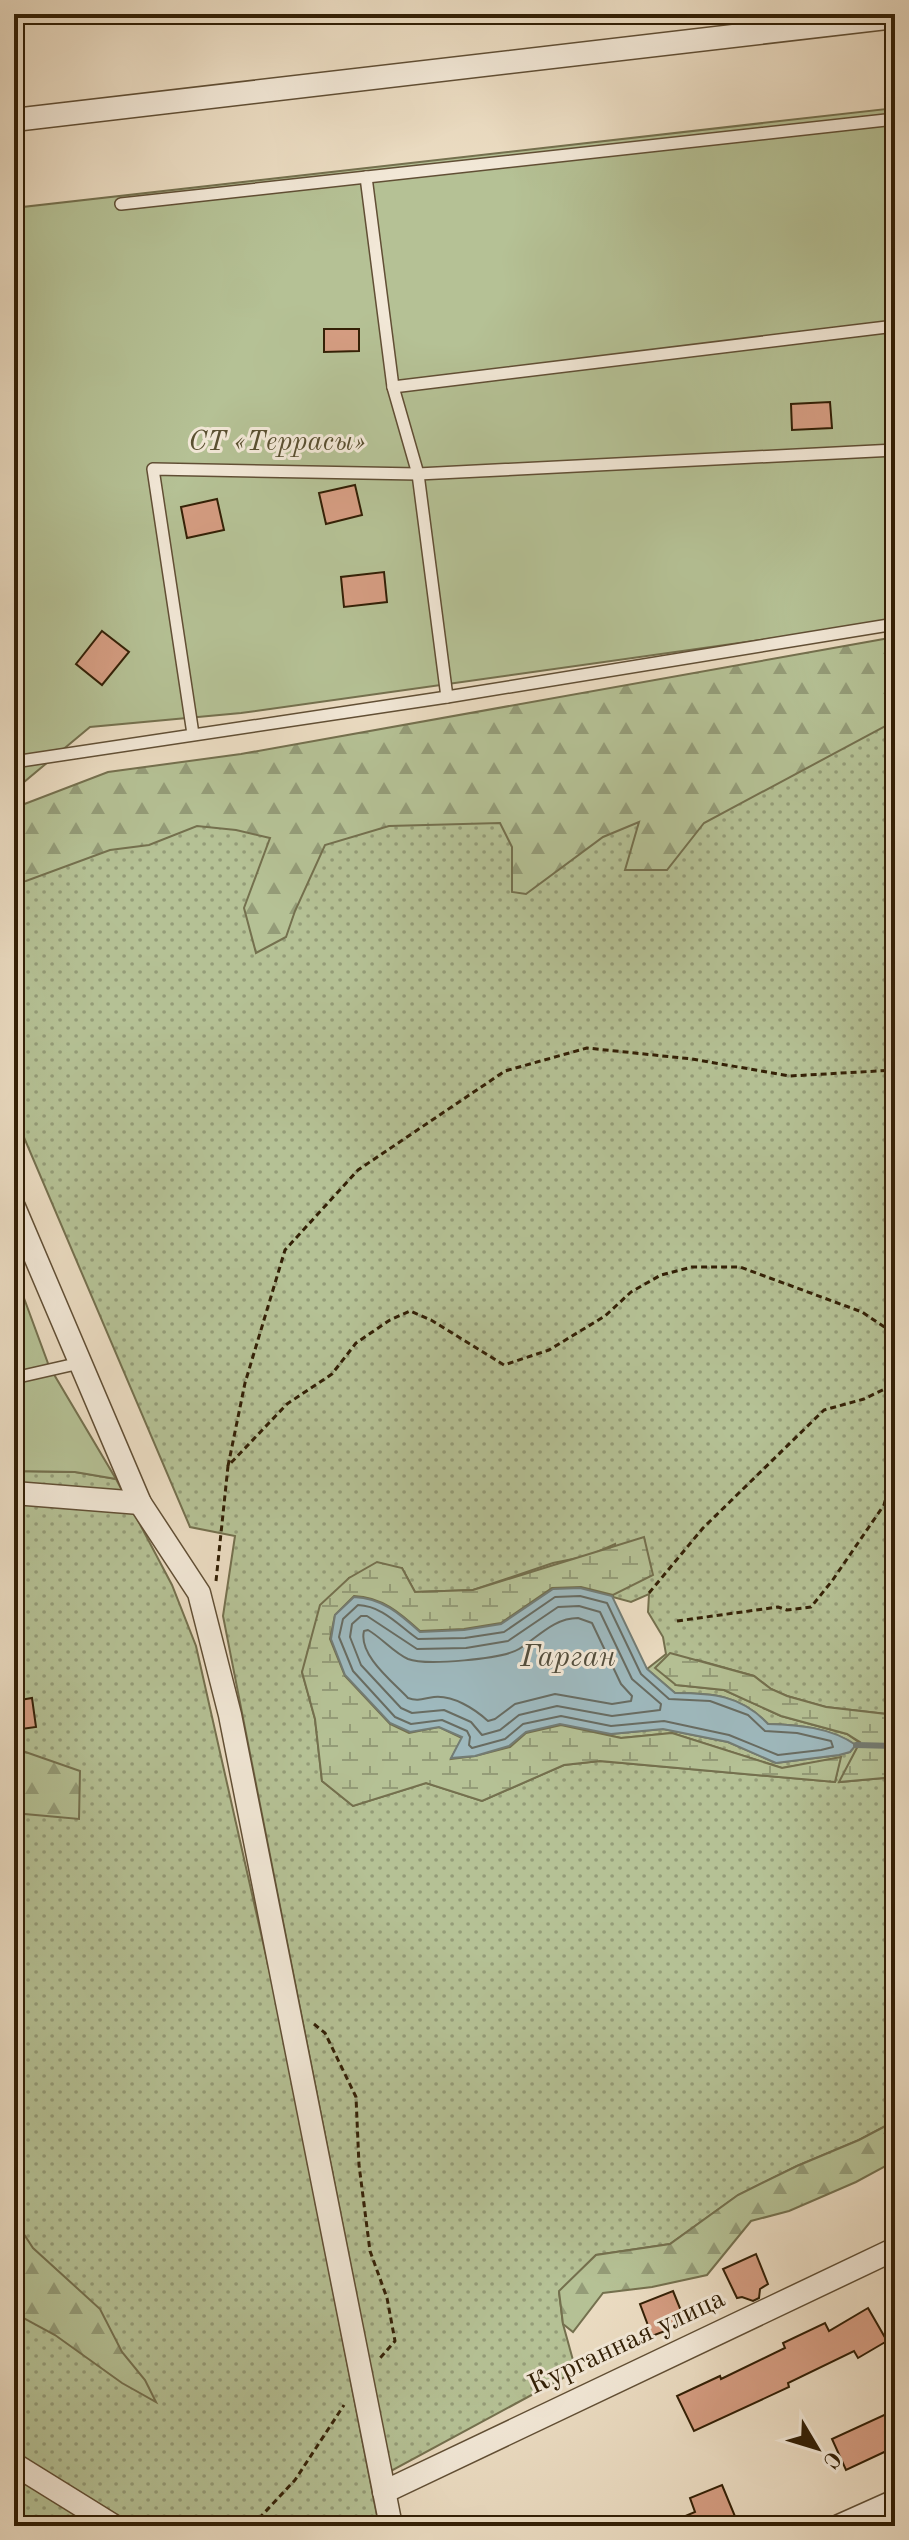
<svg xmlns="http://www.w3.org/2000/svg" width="909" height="2540" font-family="'Old Standard TT',serif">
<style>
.grass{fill:url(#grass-dots);stroke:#74704e;stroke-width:2;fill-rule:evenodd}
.forest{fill:url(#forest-firs);stroke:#74704e;stroke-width:2}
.wetland{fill:url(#wetland-marsh);stroke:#74704e;stroke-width:2}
.garden{fill:#b5c195;stroke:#74704e;stroke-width:2}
.water{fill:#9eb9be;stroke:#737c74;stroke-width:2}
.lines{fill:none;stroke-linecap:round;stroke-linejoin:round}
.shore{stroke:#686c62;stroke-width:2}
.stream{stroke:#737c74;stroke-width:6}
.building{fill:#d59d82;stroke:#332006;stroke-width:2}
.service-casing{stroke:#614f35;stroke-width:14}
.minor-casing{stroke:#614f35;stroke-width:25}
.path{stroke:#332006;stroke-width:3;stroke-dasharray:6 4;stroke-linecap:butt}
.service{stroke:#f2e8d7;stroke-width:11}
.minor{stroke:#f2e8d7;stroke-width:22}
.labels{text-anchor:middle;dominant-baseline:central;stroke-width:6;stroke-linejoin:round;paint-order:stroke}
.park-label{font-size:28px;font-style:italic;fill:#5a5031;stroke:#f2e8d7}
.street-label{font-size:28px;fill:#332006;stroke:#f2e8d7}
.water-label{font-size:30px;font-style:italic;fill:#534e3d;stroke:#f2e8d7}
</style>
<defs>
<pattern id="grass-dots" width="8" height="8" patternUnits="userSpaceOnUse" patternTransform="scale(2)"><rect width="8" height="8" fill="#b5c195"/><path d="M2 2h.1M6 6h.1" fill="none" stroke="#949c78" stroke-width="1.8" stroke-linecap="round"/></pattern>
<pattern id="forest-firs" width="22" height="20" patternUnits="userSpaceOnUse" patternTransform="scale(2)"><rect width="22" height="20" fill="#b5c195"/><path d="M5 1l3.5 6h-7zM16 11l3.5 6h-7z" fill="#949c78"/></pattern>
<pattern id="wetland-marsh" width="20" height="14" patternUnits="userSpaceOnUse" patternTransform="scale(2)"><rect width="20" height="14" fill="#b5c195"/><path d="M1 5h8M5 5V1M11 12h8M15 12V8" fill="none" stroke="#949c78"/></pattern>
</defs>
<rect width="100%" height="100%" fill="#ebdcc2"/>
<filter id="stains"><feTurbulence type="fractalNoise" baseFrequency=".0025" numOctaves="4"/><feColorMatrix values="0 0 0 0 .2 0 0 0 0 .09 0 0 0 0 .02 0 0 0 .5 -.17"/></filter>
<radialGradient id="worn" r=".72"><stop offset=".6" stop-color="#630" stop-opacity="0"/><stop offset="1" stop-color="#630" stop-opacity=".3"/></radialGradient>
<!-- grass -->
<g class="grass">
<path d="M895 659V1715L826 1707 787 1696 771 1689 754 1676 697 1660 676 1685 724 1690 781 1716 847 1734 860 1743 840 1782 895 1777V2121L859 2140 797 2166 738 2195 670 2244 596 2255 559 2292 563 2324 576 2371 391 2471 223 1616 235 1536 190 1527 14 1114V831ZM615 1544 613 1595 581 1587 552 1588 501 1623 464 1629 420 1631C400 1613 382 1597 354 1596 341 1608 330 1618 331 1638 332 1665 381 1727 408 1733 417 1734 430 1729 439 1727L450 1759 475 1756 510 1747 526 1733 561 1725 621 1738 672 1733 782 1768 840 1758 835 1782 600 1761 564 1765 482 1801 426 1783 353 1806 322 1781 315 1719 302 1672 349 1578 402 1568 415 1592 473 1590 553 1563 588 1556ZM580 1588 631 1602 649 1594 648 1612 663 1637 666 1654 647 1669 675 1693C712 1693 741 1695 768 1724 798 1725 830 1727 855 1745L850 1752 839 1755 776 1763 728 1742 663 1729 611 1734 560 1724 525 1732 509 1746 452 1757 463 1738 439 1727 410 1732 398 1613 420 1632 464 1630 501 1624 553 1589Z"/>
<path d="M14 1471 75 1472 116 1479 172 1585 196 1646 278 2009 379 2526H14Z"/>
</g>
<!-- forest -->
<g class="forest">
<path d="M895 637V721L704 823 667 870H625L639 822 603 837 526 894 512 892V847L500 823 389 826 325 845 295 911 286 937 256 953 244 908 270 838 236 830 197 826 149 845 110 850 26 881 14 882V808L108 772 241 754Z"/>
<path d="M14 1748 80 1771 79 1819 14 1813Z"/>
<path d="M895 2121V2161L856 2182 789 2211 751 2221 707 2275 652 2287 603 2293 573 2332 563 2324 559 2291 596 2255 670 2244 738 2195 797 2166 859 2140Z"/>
<path d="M14 2219 33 2248 100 2309 122 2352 145 2380 156 2402 122 2383 55 2335 14 2313Z"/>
</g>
<!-- wetland -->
<g class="wetland">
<path d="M644 1537 653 1575 613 1595 581 1587 552 1588 501 1623 464 1629 420 1631C400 1613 382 1597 354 1596L335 1615 330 1639 345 1676 390 1724 409 1733 439 1727 462 1738 451 1759 475 1756 510 1747 526 1733 561 1725 621 1738 672 1733 782 1768 841 1757 835 1782 600 1761 564 1765 482 1801 426 1783 353 1806 322 1781 315 1719 302 1672 320 1605 349 1578 377 1562 402 1568 415 1592 473 1590Z"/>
<path d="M670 1653 754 1676 771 1689 787 1696 826 1707 895 1715V1777L839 1782 860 1742 847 1734 781 1716 724 1690 676 1685 655 1668Z"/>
</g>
<!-- garden -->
<g class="garden">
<path d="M895 108V621L241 713 90 727 18 787 14 788V208Z"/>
<path d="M14 1271 49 1366 116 1479 75 1472 14 1471Z"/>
</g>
<!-- water -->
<path class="water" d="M580 1588 612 1596 647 1669 675 1693C712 1693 741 1695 768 1724 798 1725 830 1727 856 1745L850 1752 839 1755 776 1763 728 1742 663 1729 611 1734 560 1724 526 1732 509 1746 475 1756 451 1758 462 1737 439 1727 410 1732 390 1723 345 1675 331 1639 335 1615 354 1597C382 1598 400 1614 420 1632L464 1630 501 1624 553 1589Z"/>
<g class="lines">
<!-- shore -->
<g class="shore">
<path d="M580 1596 607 1603 641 1674 669 1699 710 1701 748 1715 765 1731 797 1733 831 1741 833 1747 821 1750 778 1755 729 1735 664 1721 611 1726 561 1716 523 1724 505 1739 472 1748 469 1745 470 1737 467 1731 442 1720 411 1724 395 1717 353 1671 339 1637 343 1619 358 1605C383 1606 399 1626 418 1639L465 1638 504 1632 555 1597Z"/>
<path d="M579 1606 600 1612 632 1679 661 1704 660 1710 612 1716 557 1706 519 1715 500 1730 482 1735 471 1722 444 1710 412 1713 401 1708 361 1665 350 1637 352 1624 361 1616H367L417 1649 466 1648 508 1641 558 1607Z"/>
<path d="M578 1618 592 1623 621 1684 632 1696 631 1701 612 1704 555 1694 515 1704 495 1719 488 1721C475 1709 453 1695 434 1697 425 1698 418 1702 408 1698 393 1682 358 1655 364 1631L368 1630C382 1638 394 1653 408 1659 426 1666 503 1659 519 1649 538 1637 554 1618 578 1618Z"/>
</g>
<!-- stream -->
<path class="stream" d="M856 1745 895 1746"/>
</g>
<!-- building -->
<g class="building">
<path d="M324 329H359V351L324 352Z"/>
<path d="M830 402 832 428 792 430 791 404Z"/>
<path d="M355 485 362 515 326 524 319 493Z"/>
<path d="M217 499 224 530 187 538 181 507Z"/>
<path d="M384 572 387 602 344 607 341 577Z"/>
<path d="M102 631 129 652 102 685 76 664Z"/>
<path d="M32 1698 36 1727 14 1730V1701Z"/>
<path d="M756 2254 768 2284 760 2289 759 2298 753 2301 742 2297 737 2298 723 2269Z"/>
<path d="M673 2291 686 2323 652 2336 640 2304Z"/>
<path d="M868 2308 887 2341 858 2358 854 2351 788 2383 789 2387 694 2431 677 2396 720 2376 721 2379 785 2348 783 2343 825 2323 829 2331Z"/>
<path d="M895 2410V2447L846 2470 832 2439Z"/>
<path d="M722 2485 739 2526H662L695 2512 690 2498Z"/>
</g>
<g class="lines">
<defs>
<g id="service">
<path d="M366 177 393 387 418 474 447 697"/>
<path d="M121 204 895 119"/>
<path d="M393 387 895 326"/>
<path d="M193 734 153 469 418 474 895 450"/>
<path d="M14 762 447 697 895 624"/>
<path d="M14 1378 80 1363"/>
</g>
<g id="minor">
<path d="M14 120 895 17"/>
<path d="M14 1207 140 1503 199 1593 230 1715 391 2526"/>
<path d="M14 1493 140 1503"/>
<path d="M14 2464 114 2526"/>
<path d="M384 2492 895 2249"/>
<path d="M839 2526 895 2501"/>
</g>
</defs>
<!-- service casing -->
<use href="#service" class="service-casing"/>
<!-- minor casing -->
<use href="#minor" class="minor-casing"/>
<!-- path -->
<g class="path">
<path d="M228 1466 245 1383 285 1250 358 1170 505 1071 587 1048 692 1059 790 1076 895 1070"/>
<path d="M216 1581 228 1466 287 1404 332 1374 356 1343 390 1320 410 1311 431 1320 504 1365 549 1350 605 1316 631 1292 661 1275 692 1267H740L862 1312 895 1334"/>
<path d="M649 1593 703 1528 824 1410 864 1399 895 1384"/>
<path d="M677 1621 778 1607 787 1610 811 1607 832 1581 884 1505 895 1464"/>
<path d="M314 2024 325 2033 356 2097 359 2165 370 2251 387 2298 395 2341 380 2358"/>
<path d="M252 2526 295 2480 344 2405"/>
</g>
<!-- service -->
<use href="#service" class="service"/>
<!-- minor -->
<use href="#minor" class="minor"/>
</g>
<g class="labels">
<!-- park labels -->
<g class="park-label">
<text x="277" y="443">СТ «Террасы»</text>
</g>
<!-- street labels -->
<g class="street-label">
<text transform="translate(627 2343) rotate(-25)">Курганная улица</text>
</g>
<!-- water labels -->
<g class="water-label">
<text x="568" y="1658">Гарган</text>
</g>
</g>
<!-- margin -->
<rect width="909" height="2540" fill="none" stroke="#ebdcc2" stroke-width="48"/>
<rect x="16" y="16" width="877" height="2508" fill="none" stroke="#332006" stroke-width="4"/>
<rect x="24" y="24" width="861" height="2492" fill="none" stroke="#332006" stroke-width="2"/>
<!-- north arrow -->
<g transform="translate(817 2448) rotate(128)" stroke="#f2e8d7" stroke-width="6" paint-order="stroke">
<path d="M0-6L14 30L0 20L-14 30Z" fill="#332006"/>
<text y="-12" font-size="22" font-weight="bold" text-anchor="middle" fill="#332006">С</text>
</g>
<rect width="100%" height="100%" filter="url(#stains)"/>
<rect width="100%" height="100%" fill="url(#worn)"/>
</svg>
